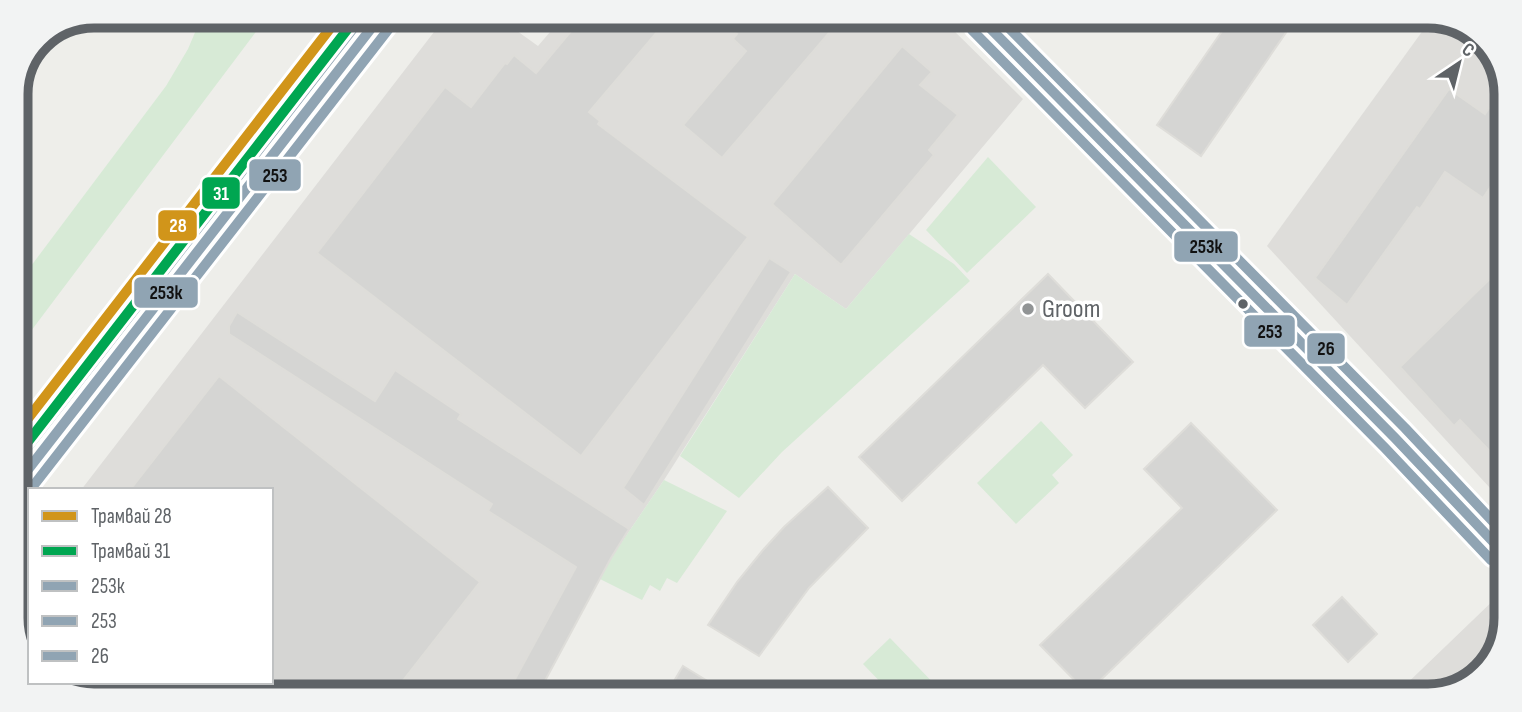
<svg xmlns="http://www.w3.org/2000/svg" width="1522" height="712" font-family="'Sofia Sans Condensed',sans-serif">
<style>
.industrial{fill:#deddda}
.green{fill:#d7ead6}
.building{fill:#d5d5d3;stroke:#deddd9;stroke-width:2}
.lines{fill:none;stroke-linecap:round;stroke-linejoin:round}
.tertiary-casing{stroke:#cbcccb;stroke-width:33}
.tertiary{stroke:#fcfcfc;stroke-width:30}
.bus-1-casing{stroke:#fff;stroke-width:16}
.bus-2-casing{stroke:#fff;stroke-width:16}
.bus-3-casing{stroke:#fff;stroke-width:16}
.bus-1{stroke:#90a4b3;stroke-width:10}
.bus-2{stroke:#90a4b3;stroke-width:10}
.bus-3{stroke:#90a4b3;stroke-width:10}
.tram-1-casing{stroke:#fff;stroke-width:16}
.tram-2-casing{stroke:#fff;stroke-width:16}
.tram-1{stroke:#d1951a;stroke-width:10}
.tram-2{stroke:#00a651;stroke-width:10}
.bus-dot{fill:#5f6367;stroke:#fff;stroke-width:2.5}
.poi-dot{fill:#919495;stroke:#fff;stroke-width:2.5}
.labels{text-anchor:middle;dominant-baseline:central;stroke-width:7;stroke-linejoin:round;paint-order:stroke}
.poi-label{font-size:26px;fill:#5f6367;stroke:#fff;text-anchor:start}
.rim{fill:none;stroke:#5f6367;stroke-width:9}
.line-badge{stroke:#fff;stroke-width:2.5}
.badge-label{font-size:19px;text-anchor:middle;font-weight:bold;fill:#fff}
.pale-badge-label{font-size:19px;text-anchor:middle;font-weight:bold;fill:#111}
</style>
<rect width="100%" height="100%" fill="#eeeeea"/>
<!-- industrial -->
<g class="industrial">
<path d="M448 17 499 18 538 46 562 18 943 20 1023 99 846 309 795 274 664 480 611 558 539 692 126 690 115 682H271V490H81L444 19Z"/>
<path d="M1429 22H1459L1493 50 1506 88 1502 501 1267 246Z"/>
<path d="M1499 595 1501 597 1500 649 1472 683 1429 696H1353L1395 695Z"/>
</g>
<!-- green -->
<g class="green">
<path d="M202 16 267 17 16 351V286L166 86 188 49Z"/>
<path d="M988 157 1036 207 967 273 926 230Z"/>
<path d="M909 234 954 264 970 281 782 452 739 498 680 456 795 274 846 309Z"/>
<path d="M1041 421 1073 455 1052 475 1059 483 1016 524 977 483Z"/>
<path d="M664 480 727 511 677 583 667 578 660 591 650 585 642 600 600 579 611 558Z"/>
<path d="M890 638 941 691 938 694H892L863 664Z"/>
</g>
<!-- building -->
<g class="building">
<path d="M582 18H669L589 112 600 121 598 124 748 237 581 456 317 253 445 87 471 107 505 63 507 64 514 55 536 73Z"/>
<path d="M717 19H841L722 158 683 125 746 51 733 39 737 34Z"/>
<path d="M1229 21H1294L1201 156 1157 125Z"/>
<path d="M902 46 932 72 920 85 958 115 929 150 934 155 841 265 772 204Z"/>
<path d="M1505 84V165L1483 198 1445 172 1420 209 1417 207 1347 305 1315 278 1449 89 1485 114Z"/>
<path d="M769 258 791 272 644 505 623 488Z"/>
<path d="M1504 265 1503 379 1502 464 1460 420 1454 426 1400 367Z"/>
<path d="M1048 274 1133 362 1085 408 1043 365 902 501 859 457Z"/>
<path d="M237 312 375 401 395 370 461 414 458 419 629 529 611 558 539 692H508L576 567 488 511 492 504 229 334V326Z"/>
<path d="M219 376 480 582 394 692 271 691V490H130Z"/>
<path d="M1191 423 1277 510 1087 693 1040 645 1182 508 1144 469Z"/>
<path d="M828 487 868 528 809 588 759 656 708 625 737 582 763 550 784 527Z"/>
<path d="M1342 597 1377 634 1348 662 1313 625Z"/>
<path d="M683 666 727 693H667Z"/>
</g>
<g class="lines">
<defs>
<g id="tertiary">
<path d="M982 20 1395 438 1501 550"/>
<path d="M16 485 380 17"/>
</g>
</defs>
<!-- tertiary casing -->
<use href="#tertiary" class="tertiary-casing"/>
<!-- tertiary -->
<use href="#tertiary" class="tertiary"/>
<defs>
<g id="bus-1">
<path d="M982 20 1395 438 1501 550"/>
<path d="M16 485 380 17"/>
</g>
<g id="bus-2">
<path d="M972 30 1385 448 1491 560"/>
<path d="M30 490 391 26"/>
</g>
<g id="bus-3">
<path d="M1001 20 1405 428 1501 530"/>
<path d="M16 462 362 17"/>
</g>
</defs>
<!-- bus-1 casing -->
<use href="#bus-1" class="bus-1-casing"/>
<!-- bus-2 casing -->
<use href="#bus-2" class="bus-2-casing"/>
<!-- bus-3 casing -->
<use href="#bus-3" class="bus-3-casing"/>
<!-- bus-1 -->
<use href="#bus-1" class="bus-1"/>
<!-- bus-2 -->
<use href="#bus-2" class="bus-2"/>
<!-- bus-3 -->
<use href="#bus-3" class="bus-3"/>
<defs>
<path id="tram-1" d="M16 434 339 17"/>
<path id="tram-2" d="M27 443 350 26"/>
</defs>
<!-- tram-1 casing -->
<use href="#tram-1" class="tram-1-casing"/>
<!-- tram-2 casing -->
<use href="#tram-2" class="tram-2-casing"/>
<!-- tram-1 -->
<use href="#tram-1" class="tram-1"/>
<!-- tram-2 -->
<use href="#tram-2" class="tram-2"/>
</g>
<!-- markers -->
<circle class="bus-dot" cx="1243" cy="304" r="6"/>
<circle class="poi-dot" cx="1028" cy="309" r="7"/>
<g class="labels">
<!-- poi labels -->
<g class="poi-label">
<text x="1042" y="309">Groom</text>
</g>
</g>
<!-- crop -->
<path d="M0 0H1522V712H0ZM94 28H1428A66 66 0 0 1 1494 94V618A66 66 0 0 1 1428 684H94A66 66 0 0 1 28 618V94A66 66 0 0 1 94 28Z" fill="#f2f3f3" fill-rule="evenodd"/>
<path class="rim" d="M94 28H1428A66 66 0 0 1 1494 94V618A66 66 0 0 1 1428 684H94A66 66 0 0 1 28 618V94A66 66 0 0 1 94 28Z"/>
<g class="line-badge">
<rect x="248" y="158" width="54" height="34" rx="7" fill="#90a4b3"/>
<rect x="201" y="176" width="40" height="34" rx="7" fill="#00a651"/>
<rect x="157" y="209" width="41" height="33" rx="7" fill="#d1951a"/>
<rect x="1173" y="230" width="66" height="33" rx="7" fill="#90a4b3"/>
<rect x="133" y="276" width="66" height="33" rx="7" fill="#90a4b3"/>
<rect x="1243" y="314" width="53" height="34" rx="7" fill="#90a4b3"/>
<rect x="1306" y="332" width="40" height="33" rx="7" fill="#90a4b3"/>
</g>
<g class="badge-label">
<text x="221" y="200">31</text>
<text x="178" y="232">28</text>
</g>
<g class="pale-badge-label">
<text x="275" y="182">253</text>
<text x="1206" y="253">253к</text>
<text x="166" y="299">253к</text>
<text x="1270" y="338">253</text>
<text x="1326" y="355">26</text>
</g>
<!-- legend -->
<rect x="28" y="488" width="245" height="196" fill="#ffffff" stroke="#bfc1c2" stroke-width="2"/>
<rect x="42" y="511" width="35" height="10" fill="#d1951a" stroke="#bfc1c2" stroke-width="2"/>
<text x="91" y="523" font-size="21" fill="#5f6367">Трамвай 28</text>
<rect x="42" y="546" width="35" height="10" fill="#00a651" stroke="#bfc1c2" stroke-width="2"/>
<text x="91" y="558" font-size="21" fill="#5f6367">Трамвай 31</text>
<rect x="42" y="581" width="35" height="10" fill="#90a4b3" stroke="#bfc1c2" stroke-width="2"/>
<text x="91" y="593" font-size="21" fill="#5f6367">253к</text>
<rect x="42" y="616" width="35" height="10" fill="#90a4b3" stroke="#bfc1c2" stroke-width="2"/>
<text x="91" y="628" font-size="21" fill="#5f6367">253</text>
<rect x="42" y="651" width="35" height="10" fill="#90a4b3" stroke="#bfc1c2" stroke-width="2"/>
<text x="91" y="663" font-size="21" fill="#5f6367">26</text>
<!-- north arrow -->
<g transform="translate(1459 63) rotate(35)" stroke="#ffffff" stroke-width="5" paint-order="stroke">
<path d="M0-5L12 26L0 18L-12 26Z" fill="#5f6367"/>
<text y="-10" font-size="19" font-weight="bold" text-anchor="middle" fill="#5f6367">С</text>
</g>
</svg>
